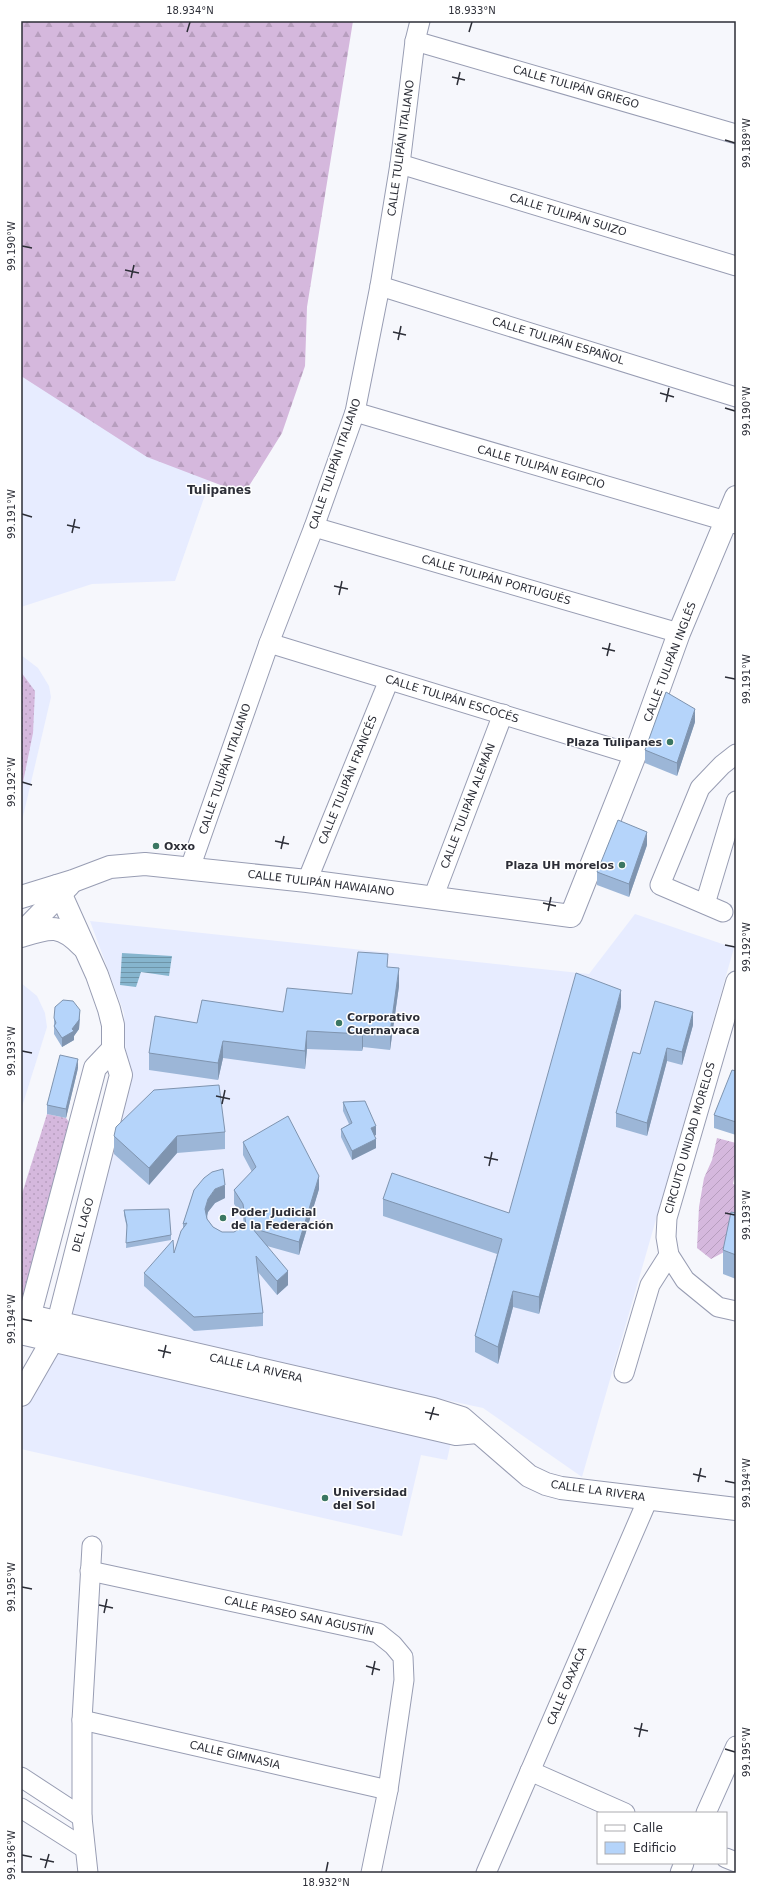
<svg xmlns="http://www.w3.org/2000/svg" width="757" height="1894" font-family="'DejaVu Sans',sans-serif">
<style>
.built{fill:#e7ecff}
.grass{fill:url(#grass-dots)}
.forest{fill:url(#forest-firs)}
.garden{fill:url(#garden-furrows)}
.water{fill:url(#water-rules)}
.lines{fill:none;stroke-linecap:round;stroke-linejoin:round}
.street-casing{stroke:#989db3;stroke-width:21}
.secondary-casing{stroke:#989db3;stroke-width:24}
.street{stroke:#fff;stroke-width:19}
.secondary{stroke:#fff;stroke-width:22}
.wall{fill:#9cb6d7}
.shaded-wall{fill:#7f94af}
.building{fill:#b5d4fa;stroke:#7f94af}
.ticks{fill:none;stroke:#2c2e37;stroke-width:1.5}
.poi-dot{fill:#3b7762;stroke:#fff;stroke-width:1.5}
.labels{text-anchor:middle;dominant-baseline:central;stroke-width:3;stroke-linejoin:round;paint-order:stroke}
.street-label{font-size:11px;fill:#2c2e37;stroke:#fff}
.poi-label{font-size:11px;font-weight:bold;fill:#2c2e37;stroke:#fff;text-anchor:start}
.neighbourhood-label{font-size:12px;font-weight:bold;fill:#2c2e37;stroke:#fff}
.neatline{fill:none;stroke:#2c2e37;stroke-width:1.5}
.ticks-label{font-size:10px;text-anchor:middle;fill:#2c2e37}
</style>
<defs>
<pattern id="grass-dots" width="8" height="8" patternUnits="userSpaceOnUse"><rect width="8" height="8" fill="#d5b8dd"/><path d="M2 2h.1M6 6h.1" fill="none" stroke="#b79ebe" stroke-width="1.8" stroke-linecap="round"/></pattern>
<pattern id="forest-firs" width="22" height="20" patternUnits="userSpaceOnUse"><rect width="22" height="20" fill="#d5b8dd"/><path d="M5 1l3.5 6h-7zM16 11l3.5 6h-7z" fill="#b79ebe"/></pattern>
<pattern id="garden-furrows" width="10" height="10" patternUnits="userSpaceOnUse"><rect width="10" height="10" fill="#d5b8dd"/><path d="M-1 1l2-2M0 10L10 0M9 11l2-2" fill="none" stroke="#b79ebe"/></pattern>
<pattern id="water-rules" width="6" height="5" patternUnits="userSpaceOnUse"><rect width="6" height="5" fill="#86b5ce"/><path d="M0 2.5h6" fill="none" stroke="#6e94a8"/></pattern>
</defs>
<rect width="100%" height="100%" fill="#f6f7fc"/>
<!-- built -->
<g class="built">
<path d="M21 376 213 472 175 581 92 584 21 607Z"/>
<path d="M21 655 38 668 49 686 51 697 21 825Z"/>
<path d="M635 914 734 948 582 1477 483 1408 68 1319 126 1062 124 1013 90 921 589 974Z"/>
<path d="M21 983 37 996 45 1013 47 1027 21 1110Z"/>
<path d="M56 1351 455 1424 447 1460 421 1455 402 1536 21 1449V1412L42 1377Z"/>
</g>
<!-- grass -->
<g class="grass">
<path d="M21 672 35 691 33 733 21 792Z"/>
<path d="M47 1114 66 1118 78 1135 21 1319V1197Z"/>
</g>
<!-- forest -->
<path class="forest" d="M21 21H353L307 307 305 366 282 433 244 494 147 457 21 376Z"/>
<!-- garden -->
<path class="garden" d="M717 1138 736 1143V1170L733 1184 736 1185V1222L726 1251 711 1259 697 1248 699 1207 704 1178 712 1160Z"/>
<!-- water -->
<path class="water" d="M122 953 172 956 169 976 141 972 136 987 120 985Z"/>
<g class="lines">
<defs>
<g id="street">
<path d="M415 41 736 134"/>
<path d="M400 164 736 266"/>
<path d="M380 286 736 397"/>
<path d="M355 412 736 524"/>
<path d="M314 527 679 633"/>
<path d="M269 643 635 755"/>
<path d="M190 868 269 643 314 527 355 412 380 286 400 164 415 41 420 21"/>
<path d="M307 881 389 680"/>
<path d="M433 898 503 714"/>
<path d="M705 904 736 801"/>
<path d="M723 912 660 885 700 788 722 765 736 754"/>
<path d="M736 981 667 1218 666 1237 669 1255 685 1280 718 1307 736 1311"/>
<path d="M624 1373 650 1285 669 1255"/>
<path d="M90 1571 378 1633 393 1645 403 1657 404 1680 388 1790 371 1873"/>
<path d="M82 1720 388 1790"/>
<path d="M530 1771 625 1813"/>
<path d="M21 1777 82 1817"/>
<path d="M21 1808 84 1848"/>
<path d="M706 1813 736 1746"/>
<path d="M726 1858 736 1862"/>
<path d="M88 1873 82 1817V1720L92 1546"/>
<path d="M486 1873 648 1499"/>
<path d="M680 1873 684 1863"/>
</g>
<g id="secondary">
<path d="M21 897 73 881 110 867 145 864 307 881 571 916 635 755 679 633 736 497"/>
<path d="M21 934 69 885"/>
<path d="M21 936C50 927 60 923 82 946"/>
<path d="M30 1316 433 1409 462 1418 529 1476 546 1484 561 1488 736 1509"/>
<path d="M26 1329 95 1068 113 1049"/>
<path d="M25 1334 456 1434 477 1432"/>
<path d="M21 1395 52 1341 58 1323 121 1075 113 1049V1025L109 1009 97 975 57 886"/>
</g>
</defs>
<!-- street casing -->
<use href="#street" class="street-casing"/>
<!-- secondary casing -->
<use href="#secondary" class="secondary-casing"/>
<!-- street -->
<use href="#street" class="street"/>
<!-- secondary -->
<use href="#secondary" class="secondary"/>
</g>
<!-- wall -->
<g class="wall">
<path d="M695 722 677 776 645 763V750Z"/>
<path d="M647 845 629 897 597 885V872Z"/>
<path d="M388 967 399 986 390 1050 363 1047 362 1051 307 1049 305 1069 223 1058 218 1080 149 1070V1053L197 1023 283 1012 352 994Z"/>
<path d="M621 1007 539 1314 513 1307 498 1364 475 1352V1336L497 1254 383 1216V1199L509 1213Z"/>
<path d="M54 1018 80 1019 79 1029 74 1036V1040L62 1047 54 1034Z"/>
<path d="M693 1025 682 1065 667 1061 647 1136 616 1127V1113L640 1054Z"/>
<path d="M78 1068 66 1118 47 1114V1105Z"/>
<path d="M736 1071V1135L714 1128V1115Z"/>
<path d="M343 1102 376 1135 374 1136 376 1148 352 1160 341 1137V1129L349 1124 343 1111Z"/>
<path d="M225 1132V1149L177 1153 149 1185 114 1154V1136Z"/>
<path d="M243 1142 319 1189 299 1255 267 1246 288 1285 277 1295 258 1272 263 1313V1326L194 1331 144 1286V1273L174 1253 183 1228V1224L194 1190 225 1198 215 1203 208 1212 207 1219 213 1227 222 1232H234L244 1226 243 1217 234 1204V1190L252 1172 243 1155Z"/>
<path d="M124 1210 171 1235V1240L126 1248 127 1228 124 1215Z"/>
<path d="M736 1213V1279L723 1274V1250Z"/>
</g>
<!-- shaded-wall -->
<g class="shaded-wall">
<path d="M695 709V722L677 776V763Z"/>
<path d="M647 832V845L629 897V884Z"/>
<path d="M399 968V986L390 1050V1033Z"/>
<path d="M621 990V1007L539 1314V1297Z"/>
<path d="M80 1010 79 1029 74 1036V1040L62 1047V1038L72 1029Z"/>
<path d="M693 1012V1025L682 1065V1052Z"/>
<path d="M363 1029V1047L362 1051V1034Z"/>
<path d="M307 1031V1049L305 1069V1051Z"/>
<path d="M223 1041V1058L218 1080V1063Z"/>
<path d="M667 1048V1061L647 1136V1123Z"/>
<path d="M78 1059V1068L66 1118V1109Z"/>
<path d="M376 1126V1135L371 1137V1128Z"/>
<path d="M177 1136V1153L149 1185V1168Z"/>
<path d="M376 1139V1148L352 1160V1151Z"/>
<path d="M319 1176V1189L299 1255V1242Z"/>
<path d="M225 1185V1198L215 1203 208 1212 205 1222V1209L208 1199 215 1189Z"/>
<path d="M288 1271V1285L277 1295V1281Z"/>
<path d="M513 1291V1307L498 1364V1347Z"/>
</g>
<!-- building -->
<g class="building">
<path d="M666 692 695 709 677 763 645 750Z"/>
<path d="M618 820 647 832 629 884 597 872Z"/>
<path d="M358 952 388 954 387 967 399 968 390 1033 363 1029 362 1034 307 1031 305 1051 223 1041 218 1063 149 1053 155 1016 197 1023 202 1000 283 1012 287 988 352 994Z"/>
<path d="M576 973 621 990 539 1297 513 1291 498 1347 475 1336 502 1239 383 1199 392 1173 509 1213Z"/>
<path d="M63 1000 73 1001 80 1010 79 1020 72 1029 74 1031 62 1038 54 1026 56 1023 54 1018 55 1007Z"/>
<path d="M655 1001 693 1012 682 1052 667 1048 647 1123 616 1113 633 1052 640 1054Z"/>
<path d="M60 1055 78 1059 66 1109 47 1105Z"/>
<path d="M732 1070 736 1071V1122L714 1115Z"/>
<path d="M219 1085 225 1132 177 1136 149 1168 114 1136 116 1127 154 1090Z"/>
<path d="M365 1101 376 1126 371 1128 376 1139 352 1151 341 1129 352 1123 343 1102Z"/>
<path d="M288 1116 319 1176 299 1242 252 1228 288 1271 277 1281 256 1256 263 1313 194 1317 144 1273 173 1240 174 1253 181 1231 187 1223 183 1224 194 1190 204 1178 212 1172 223 1169 225 1185 215 1189 208 1199 205 1209 207 1219 213 1227 222 1232H234L246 1225 243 1204 234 1190 256 1167 243 1142Z"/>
<path d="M169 1209 171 1235 126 1243 127 1225 124 1210Z"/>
<path d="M731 1212 736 1213V1255L723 1250Z"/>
</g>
<!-- ticks -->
<path class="ticks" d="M187 32 190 22M469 32 472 22M452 77 465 80M457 85 460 72M725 140 735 143M22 246 32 248M125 270 139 273M131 278 134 265M393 332 406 335M398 340 401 326M660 393 674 397M666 402 669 388M725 408 735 411M22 514 32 517M67 525 80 528M72 533 75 519M334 586 348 589M339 595 342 581M602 648 615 651M607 656 610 643M725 677 735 679M22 782 32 785M275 841 289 844M281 849 284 836M543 903 556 906M548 911 551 897M725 945 735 947M22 1051 32 1053M216 1096 230 1099M222 1104 225 1090M484 1157 498 1160M489 1166 492 1152M725 1213 735 1215M22 1319 32 1321M158 1350 171 1353M163 1358 166 1345M425 1412 439 1415M430 1420 434 1407M693 1474 706 1477M725 1481 735 1483M698 1482 701 1468M22 1587 32 1589M99 1605 113 1608M104 1613 107 1599M366 1666 380 1670M372 1675 375 1661M634 1728 648 1731M639 1737 642 1723M725 1749 735 1752M22 1855 32 1857M40 1859 54 1862M45 1868 49 1854M326 1872 328 1862"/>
<!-- markers -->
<g class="poi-dot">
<circle cx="670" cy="742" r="4"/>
<circle cx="156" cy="846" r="4"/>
<circle cx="622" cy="865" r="4"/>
<circle cx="339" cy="1023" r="4"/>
<circle cx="223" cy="1218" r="4"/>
<circle cx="325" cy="1498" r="4"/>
</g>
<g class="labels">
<!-- street labels -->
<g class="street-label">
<text transform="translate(576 87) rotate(16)">CALLE TULIPÁN GRIEGO</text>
<text transform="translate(401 148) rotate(-82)">CALLE TULIPÁN ITALIANO</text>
<text transform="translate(568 215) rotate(17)">CALLE TULIPÁN SUIZO</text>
<text transform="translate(558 341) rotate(17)">CALLE TULIPÁN ESPAÑOL</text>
<text transform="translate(335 464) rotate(-71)">CALLE TULIPÁN ITALIANO</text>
<text transform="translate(541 467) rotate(16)">CALLE TULIPÁN EGIPCIO</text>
<text transform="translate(496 580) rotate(16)">CALLE TULIPÁN PORTUGUÉS</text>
<text transform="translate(670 662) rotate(-69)">CALLE TULIPÁN INGLÉS</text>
<text transform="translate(452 699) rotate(17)">CALLE TULIPÁN ESCOCÉS</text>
<text transform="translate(225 769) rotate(-71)">CALLE TULIPÁN ITALIANO</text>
<text transform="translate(348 780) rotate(-68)">CALLE TULIPÁN FRANCÉS</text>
<text transform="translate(468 806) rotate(-69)">CALLE TULIPÁN ALEMÁN</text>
<text transform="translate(321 883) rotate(7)">CALLE TULIPÁN HAWAIANO</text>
<text transform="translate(690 1138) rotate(-74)">CIRCUITO UNIDAD MORELOS</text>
<text transform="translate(83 1225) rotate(-75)">DEL LAGO</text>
<text transform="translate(256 1368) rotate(13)">CALLE LA RIVERA</text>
<text transform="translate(598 1491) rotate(8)">CALLE LA RIVERA</text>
<text transform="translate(299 1616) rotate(12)">CALLE PASEO SAN AGUSTÍN</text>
<text transform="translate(567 1686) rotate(-67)">CALLE OAXACA</text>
<text transform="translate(235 1755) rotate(13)">CALLE GIMNASIA</text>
</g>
<!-- poi labels -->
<g class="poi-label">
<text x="662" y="742" text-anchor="end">Plaza Tulipanes</text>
<text x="164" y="846">Oxxo</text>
<text x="614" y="865" text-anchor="end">Plaza UH morelos</text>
<text x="347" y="1017">Corporativo<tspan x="347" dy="13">Cuernavaca</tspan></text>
<text x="231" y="1212">Poder Judicial<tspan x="231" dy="13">de la Federación</tspan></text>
<text x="333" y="1492">Universidad<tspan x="333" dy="13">del Sol</tspan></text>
</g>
<!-- neighbourhood labels -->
<g class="neighbourhood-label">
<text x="219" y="490">Tulipanes</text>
</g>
</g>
<!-- border -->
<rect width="757" height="1894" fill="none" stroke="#ffffff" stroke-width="44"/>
<!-- legend -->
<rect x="597" y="1812" width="130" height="52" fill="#ffffff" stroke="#ababaf"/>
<rect x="605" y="1825" width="20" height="6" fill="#ffffff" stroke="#ababaf"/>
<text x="633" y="1832" font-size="12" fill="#2c2e37">Calle</text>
<rect x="605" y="1842" width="20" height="12" fill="#b5d4fa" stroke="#ababaf"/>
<text x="633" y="1852" font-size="12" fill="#2c2e37">Edificio</text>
<rect x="22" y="22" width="713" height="1850" class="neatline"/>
<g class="ticks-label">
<text x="190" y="14">18.934°N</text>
<text x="472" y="14">18.933°N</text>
<text transform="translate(746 143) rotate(-90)" y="4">99.189°W</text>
<text transform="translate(11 246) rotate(-90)" y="4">99.190°W</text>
<text transform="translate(746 411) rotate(-90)" y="4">99.190°W</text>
<text transform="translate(11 514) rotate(-90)" y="4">99.191°W</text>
<text transform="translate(746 679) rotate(-90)" y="4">99.191°W</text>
<text transform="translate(11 782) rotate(-90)" y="4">99.192°W</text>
<text transform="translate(746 947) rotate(-90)" y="4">99.192°W</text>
<text transform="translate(11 1051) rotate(-90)" y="4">99.193°W</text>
<text transform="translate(746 1215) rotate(-90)" y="4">99.193°W</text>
<text transform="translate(11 1319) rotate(-90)" y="4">99.194°W</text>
<text transform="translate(746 1483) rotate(-90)" y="4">99.194°W</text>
<text transform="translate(11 1587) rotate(-90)" y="4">99.195°W</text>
<text transform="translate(746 1752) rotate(-90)" y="4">99.195°W</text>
<text transform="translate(11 1855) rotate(-90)" y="4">99.196°W</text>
<text x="326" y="1886">18.932°N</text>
</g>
</svg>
